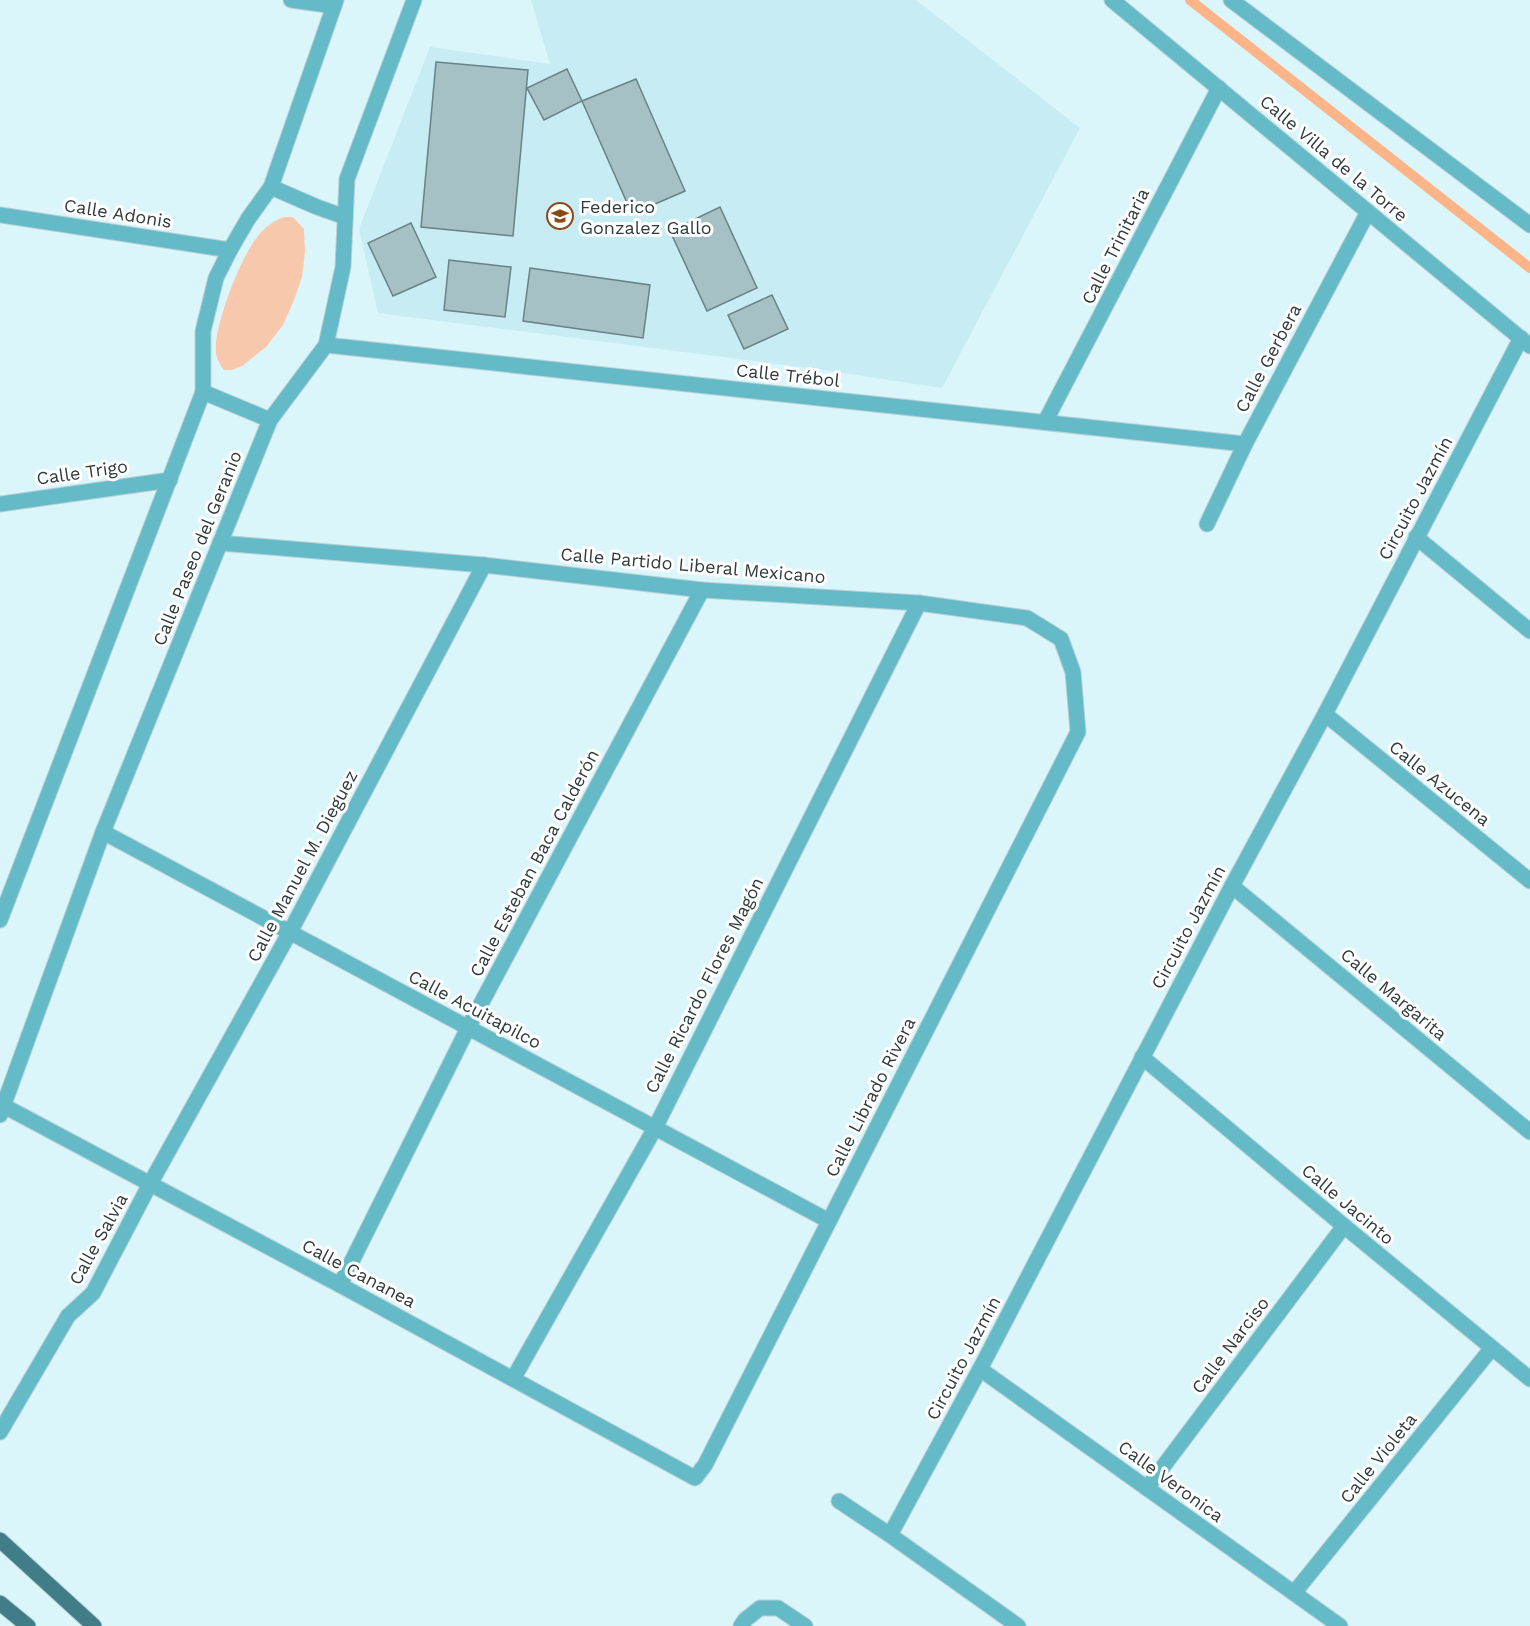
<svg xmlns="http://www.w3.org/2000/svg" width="1530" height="1626" font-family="'Work Sans',sans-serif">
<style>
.built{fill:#c7ecf3}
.green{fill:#f8c8ac}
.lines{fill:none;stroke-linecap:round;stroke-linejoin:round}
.stream{stroke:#fcb488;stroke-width:10}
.building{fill:#a6c1c5;stroke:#688286;stroke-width:1.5}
.minor-casing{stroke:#b8d1d5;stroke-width:17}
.tertiary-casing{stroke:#b8d1d5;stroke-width:17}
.primary-casing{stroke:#b8d1d5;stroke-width:17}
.minor{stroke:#65bac8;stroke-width:15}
.tertiary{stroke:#65bac8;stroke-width:15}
.primary{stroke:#417d86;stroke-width:15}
.labels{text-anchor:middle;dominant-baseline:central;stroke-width:6;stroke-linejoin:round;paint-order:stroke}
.street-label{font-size:18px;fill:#303b3d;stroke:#fff}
.poi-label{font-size:18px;fill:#303b3d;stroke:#fff;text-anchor:start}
</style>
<rect width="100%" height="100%" fill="#daf6fb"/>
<!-- built -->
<path class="built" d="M531 0H916L1080 128 942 388 816 369 378 313 359 229 430 47 550 64Z"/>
<!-- green -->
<path class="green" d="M284 217H293L304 229 305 252 302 277 294 300 283 325 266 347 242 366 232 370H224C220 365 217 360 216 353 213 327 241 256 258 236 265 227 273 221 284 217Z"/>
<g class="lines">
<!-- stream -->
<path class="stream" d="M1190 0 1530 268"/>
</g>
<!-- building -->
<g class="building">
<path d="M436 62 528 70 513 236 421 227Z"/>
<path d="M567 69 582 101 544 120 527 88Z"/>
<path d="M636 79 685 191 632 214 582 101Z"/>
<path d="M720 207 757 288 707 311 670 231Z"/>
<path d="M411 223 436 277 393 296 368 243Z"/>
<path d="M449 260 511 267 505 317 444 310Z"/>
<path d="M530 268 650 285 643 338 523 321Z"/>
<path d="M772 295 788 329 744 349 728 315Z"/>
</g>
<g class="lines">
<defs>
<g id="minor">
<path d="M291 0 334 6"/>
<path d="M0 215 230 250"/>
<path d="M326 345 1245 444"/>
<path d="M1045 422 1219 88"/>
<path d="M0 504 170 480"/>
<path d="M1207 524 1245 444 1368 212"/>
<path d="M1416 537 1530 631"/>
<path d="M1325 714 1530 881"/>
<path d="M103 832 829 1221"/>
<path d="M1232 886 1530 1132"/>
<path d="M1142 1057 1344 1226 1530 1379"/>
<path d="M4 1106 340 1285 695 1478 705 1465 1078 732 1073 672 1061 639 1027 618 919 603 702 590 484 565 220 543"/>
<path d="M340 1285 468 1028 702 590"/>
<path d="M980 1369 1340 1626"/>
<path d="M513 1379 655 1128 919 603"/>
<path d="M0 1432 68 1316 93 1293 150 1184 290 932 484 565"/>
<path d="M1147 1488 1344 1226"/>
<path d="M839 1501 890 1535 1018 1626"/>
<path d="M890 1535 980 1369 1232 886 1325 714 1521 338"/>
<path d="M1294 1593 1492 1348"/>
<path d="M741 1626 745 1620 760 1608H778L805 1626"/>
</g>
<g id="tertiary">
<path d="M1112 0 1530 346"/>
<path d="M1231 0 1530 225"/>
<path d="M271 187 317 207 345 217"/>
<path d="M203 392 270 420"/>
<path d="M0 920 203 392V331L216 278 230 250 248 219 271 187 336 0"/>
<path d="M0 1115 103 832 270 420 326 345 343 267 347 179 414 0"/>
</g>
<g id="primary">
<path d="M0 1540 94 1626"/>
<path d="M0 1603 28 1626"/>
</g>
</defs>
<!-- minor casing -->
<use href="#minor" class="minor-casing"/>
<!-- tertiary casing -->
<use href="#tertiary" class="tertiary-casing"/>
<!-- primary casing -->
<use href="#primary" class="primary-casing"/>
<!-- minor -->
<use href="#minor" class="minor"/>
<!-- tertiary -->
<use href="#tertiary" class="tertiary"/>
<!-- primary -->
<use href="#primary" class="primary"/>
</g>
<!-- icons -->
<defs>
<symbol id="school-ring" viewBox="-11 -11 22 22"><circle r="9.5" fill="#fff" stroke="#8b4918" stroke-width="1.5"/><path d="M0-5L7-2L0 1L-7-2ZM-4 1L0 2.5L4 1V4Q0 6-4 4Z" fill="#8b4918"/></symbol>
</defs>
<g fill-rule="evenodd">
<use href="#school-ring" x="545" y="201" width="30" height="30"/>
</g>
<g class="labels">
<!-- street labels -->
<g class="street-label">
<text transform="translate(1334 158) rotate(40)">Calle Villa de la Torre</text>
<text transform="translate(118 213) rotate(9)">Calle Adonis</text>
<text transform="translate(1115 246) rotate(-63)">Calle Trinitaria</text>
<text transform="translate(1268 358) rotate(-62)">Calle Gerbera</text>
<text transform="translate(788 375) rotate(6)">Calle Trébol</text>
<text transform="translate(82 472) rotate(-8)">Calle Trigo</text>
<text transform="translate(1415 498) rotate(-62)">Circuito Jazmín</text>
<text transform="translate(197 548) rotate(-68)">Calle Paseo del Geranio</text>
<text transform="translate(693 565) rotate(5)">Calle Partido Liberal Mexicano</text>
<text transform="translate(1440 783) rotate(39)">Calle Azucena</text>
<text transform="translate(534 863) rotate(-62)">Calle Esteban Baca Calderón</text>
<text transform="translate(302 866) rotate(-62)">Calle Manuel M. Dieguez</text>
<text transform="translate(1188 927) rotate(-62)">Circuito Jazmín</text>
<text transform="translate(704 985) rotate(-63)">Calle Ricardo Flores Magón</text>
<text transform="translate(1394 994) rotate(40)">Calle Margarita</text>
<text transform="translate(475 1009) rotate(28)">Calle Acuitapilco</text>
<text transform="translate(870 1097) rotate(-63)">Calle Librado Rivera</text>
<text transform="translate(1348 1204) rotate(40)">Calle Jacinto</text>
<text transform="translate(98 1239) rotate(-61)">Calle Salvia</text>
<text transform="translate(359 1273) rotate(28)">Calle Cananea</text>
<text transform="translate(1230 1345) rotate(-53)">Calle Narciso</text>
<text transform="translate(963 1358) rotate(-62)">Circuito Jazmín</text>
<text transform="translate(1378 1458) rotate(-51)">Calle Violeta</text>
<text transform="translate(1171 1481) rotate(36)">Calle Veronica</text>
</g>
<!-- poi labels -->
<g class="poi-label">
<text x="580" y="206">Federico<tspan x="580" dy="21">Gonzalez Gallo</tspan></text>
</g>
</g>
</svg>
